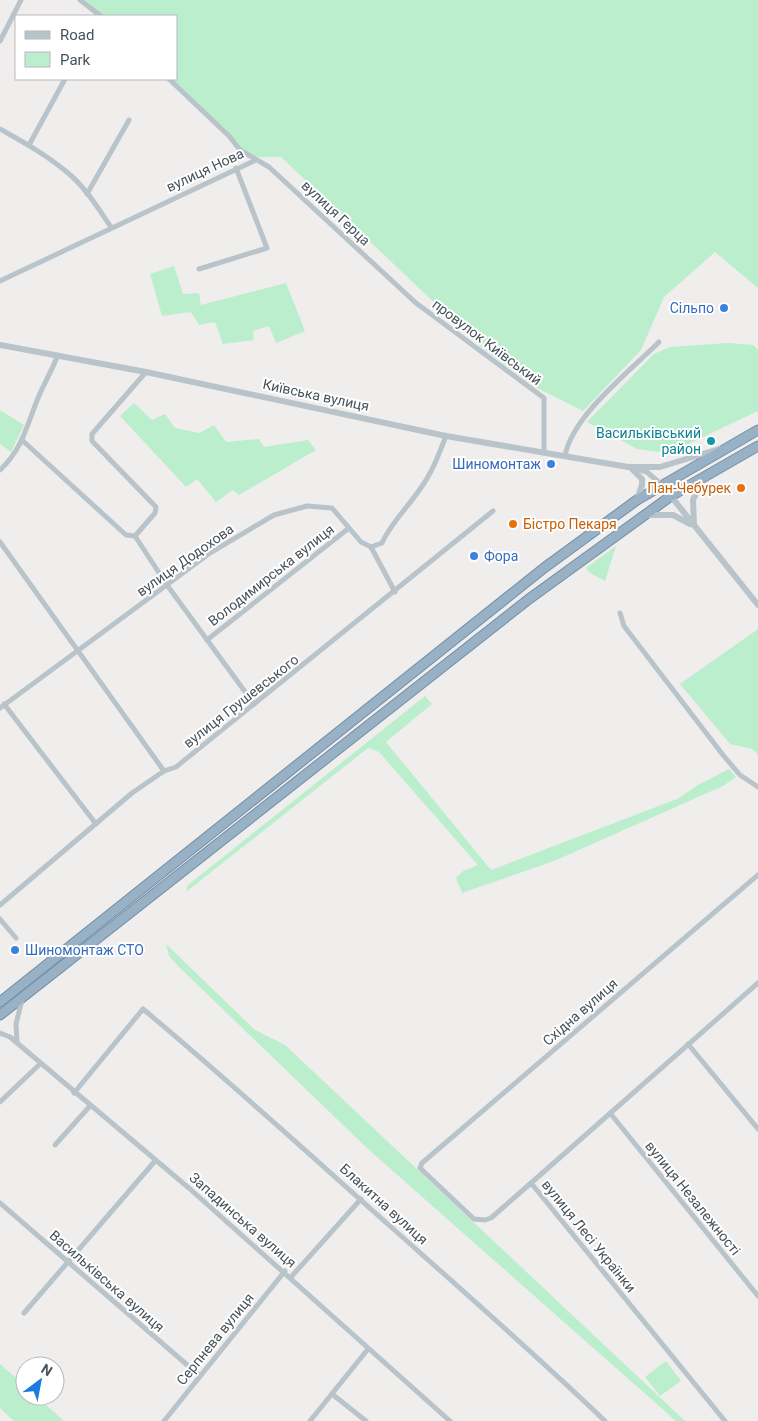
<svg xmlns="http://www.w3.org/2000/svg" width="758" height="1421" font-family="Roboto,sans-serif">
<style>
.green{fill:#bec}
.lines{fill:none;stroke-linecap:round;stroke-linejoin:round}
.trunk-casing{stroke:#708ea8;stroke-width:11}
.minor{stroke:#b9c3ca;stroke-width:5}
.tertiary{stroke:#b9c3ca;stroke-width:6}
.trunk{stroke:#99b1c4;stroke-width:9}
.shop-dot{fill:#3f7fe0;stroke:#fff;stroke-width:2}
.culture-dot{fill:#0f9aa8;stroke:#fff;stroke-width:2}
.food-dot{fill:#e8710a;stroke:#fff;stroke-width:2}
.labels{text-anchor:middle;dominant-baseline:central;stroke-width:4;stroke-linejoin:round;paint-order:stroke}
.street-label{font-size:14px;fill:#46525a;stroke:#fff}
.shop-label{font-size:14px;fill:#366cbe;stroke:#fff;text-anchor:end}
.culture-label{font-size:14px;fill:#0d838f;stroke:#fff;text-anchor:end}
.food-label{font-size:14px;fill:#c56008;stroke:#fff;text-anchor:end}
</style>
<rect width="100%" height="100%" fill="#f0eded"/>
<!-- green -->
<g class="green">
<path d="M77 0H758V288L715 252 664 297 641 350 583 411 535 387 481 347 281 157H258L240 150 169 79H176V16H96Z"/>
<path d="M174 266 183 294 199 293 201 305 286 283 305 331 276 343 269 326 253 331 254 340 223 344 215 322 199 325 191 312 162 316 150 274Z"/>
<path d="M728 343 753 345 758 350V411L669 453 637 449 587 422 654 354 670 347Z"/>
<path d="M134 403 152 420 165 414 175 428 199 433 214 425 226 442 259 439 264 447 308 440 316 450 239 495 233 490 216 502 197 479 186 487 120 416Z"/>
<path d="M0 410 24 425 11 452 0 444Z"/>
<path d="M616 546 605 581 590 573 586 568Z"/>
<path d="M758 629V754L752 749 730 744 680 684Z"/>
<path d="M425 696 432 704 386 742 491 870 677 799 698 785 729 769 736 777 723 786 554 861 462 893 456 878 463 871 478 865 379 752 368 748 186 892 188 885Z"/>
<path d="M166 944 255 1030 285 1045 685 1421H676L368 1149 179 967 169 956Z"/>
<path d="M666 1361 681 1381 660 1396 645 1377Z"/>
<path d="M0 1364 25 1386V1396H36L64 1421H14L0 1408Z"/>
</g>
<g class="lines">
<defs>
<g id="trunk">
<path d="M0 1002 544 568 637 500 758 430"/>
<path d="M0 1015 529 599 671 496 758 446"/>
</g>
</defs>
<!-- trunk casing -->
<use href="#trunk" class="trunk-casing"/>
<!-- minor -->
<g class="minor">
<path d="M80 0 101 16"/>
<path d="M0 41 21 0"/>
<path d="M169 79 229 136 240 150 269 167 416 303 544 398V453"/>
<path d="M0 129C23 142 47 155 68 173 85 187 98 208 111 227"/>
<path d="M29 145 65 79"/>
<path d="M87 194 129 120"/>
<path d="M199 269 267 248 236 168"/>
<path d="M0 281 256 160"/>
<path d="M23 441 126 535 135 536 167 585 254 704"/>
<path d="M565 456C572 416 630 371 659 342"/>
<path d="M634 468 647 472 662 485"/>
<path d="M0 470C22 450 27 425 38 398 44 384 52 370 58 355"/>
<path d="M135 536 155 513 156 507 92 441V434L146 372"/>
<path d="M0 542 164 771"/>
<path d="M371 547 395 592"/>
<path d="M620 613 624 626 723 755 740 775 758 787"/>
<path d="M207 640 349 528"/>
<path d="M4 704 96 824"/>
<path d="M0 708 210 553 274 515 307 506 332 508 361 542 371 547 382 543C391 523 408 507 420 489 432 473 439 454 446 436"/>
<path d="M0 905 132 793 164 771 176 767 493 511"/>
<path d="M0 919 16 938"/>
<path d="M0 1033 10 1037 190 1189 450 1421"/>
<path d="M17 1043 16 1024 22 1000"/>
<path d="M688 1044 758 1129"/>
<path d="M74 1093 143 1009C227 1079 308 1153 390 1226 462 1290 535 1354 605 1421"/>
<path d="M0 1102 40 1064"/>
<path d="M610 1113 758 1296"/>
<path d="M55 1145 90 1106"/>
<path d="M531 1183 491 1218 485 1220 474 1219 420 1168 422 1163 758 875"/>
<path d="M0 1203 200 1376"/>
<path d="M291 1277 361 1199"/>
<path d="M24 1313 155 1161"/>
<path d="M332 1394 366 1421"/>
<path d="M164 1421 285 1271"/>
<path d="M310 1421 368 1349"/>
<path d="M725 1421 531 1183 758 983"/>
</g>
<!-- tertiary -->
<g class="tertiary">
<path d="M0 345 146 372 446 436 628 467H660L719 449"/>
<path d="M630 467 642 479V485L637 500"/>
<path d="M662 485 758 605"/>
<path d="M645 515H673L690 524"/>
<path d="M694 525 693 500 702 480"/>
</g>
<!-- trunk -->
<use href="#trunk" class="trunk"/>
</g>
<!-- markers -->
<g class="shop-dot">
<circle cx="724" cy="308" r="5"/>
<circle cx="551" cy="464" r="5"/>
<circle cx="474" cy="556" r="5"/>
<circle cx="15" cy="950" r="5"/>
</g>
<circle class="culture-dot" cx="711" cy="441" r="5"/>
<g class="food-dot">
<circle cx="741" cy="488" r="5"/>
<circle cx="513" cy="524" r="5"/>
</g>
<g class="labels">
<!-- street labels -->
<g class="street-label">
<text transform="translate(205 170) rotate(-25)">вулиця Нова</text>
<text transform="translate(336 213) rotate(43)">вулиця Герца</text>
<text transform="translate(487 342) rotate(37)">провулок Київський</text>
<text transform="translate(316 395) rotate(12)">Київська вулиця</text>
<text transform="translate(185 560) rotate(-35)">вулиця Додохова</text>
<text transform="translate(271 575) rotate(-38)">Володимирська вулиця</text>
<text transform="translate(241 701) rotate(-38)">вулиця Грушевського</text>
<text transform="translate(580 1012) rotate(-41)">Східна вулиця</text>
<text transform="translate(693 1198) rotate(51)">вулиця Незалежності</text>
<text transform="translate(384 1204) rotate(42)">Блакитна вулиця</text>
<text transform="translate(243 1220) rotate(41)">Западинська вулиця</text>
<text transform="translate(589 1236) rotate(51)">вулиця Лесі Українки</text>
<text transform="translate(107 1281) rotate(41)">Васильківська вулиця</text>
<text transform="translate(215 1339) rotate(-51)">Серпнева вулиця</text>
</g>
<!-- shop labels -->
<g class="shop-label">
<text x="714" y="308">Сільпо</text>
<text x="541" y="464">Шиномонтаж</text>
<text x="484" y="556" text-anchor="start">Фора</text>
<text x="25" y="950" text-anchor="start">Шиномонтаж СТО</text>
</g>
<!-- culture labels -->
<g class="culture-label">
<text x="701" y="433">Васильківський<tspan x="701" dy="16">район</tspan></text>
</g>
<!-- food labels -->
<g class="food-label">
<text x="731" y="488">Пан-Чебурек</text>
<text x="523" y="524" text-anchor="start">Бістро Пекаря</text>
</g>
</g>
<!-- legend -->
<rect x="15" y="15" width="162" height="65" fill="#ffffff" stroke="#b5babd"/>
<rect x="25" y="31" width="25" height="8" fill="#b9c3ca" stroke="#b5babd"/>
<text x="60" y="40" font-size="15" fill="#46525a">Road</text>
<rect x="25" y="52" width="25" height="15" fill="#bbeecc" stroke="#b5babd"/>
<text x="60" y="65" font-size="15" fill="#46525a">Park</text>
<!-- north arrow -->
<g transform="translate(40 1381) rotate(32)"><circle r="24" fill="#ffffff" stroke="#b5babd"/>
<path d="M0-4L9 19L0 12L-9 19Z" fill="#1b7cdd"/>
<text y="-8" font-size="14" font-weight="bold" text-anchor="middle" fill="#46525a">N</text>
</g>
</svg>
